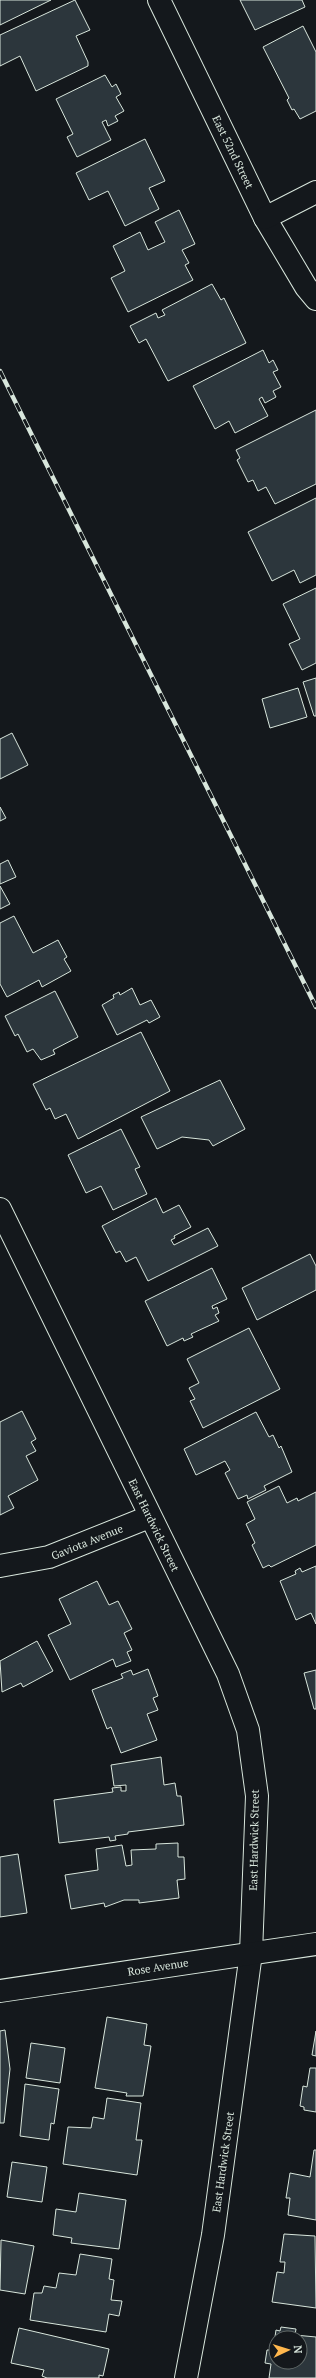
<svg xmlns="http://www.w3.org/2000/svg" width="316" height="2378" font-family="'PT Serif',serif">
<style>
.building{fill:#2c363c;stroke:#d8e6dc;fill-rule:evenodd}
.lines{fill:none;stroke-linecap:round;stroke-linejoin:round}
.minor-casing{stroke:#d8e6dc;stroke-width:24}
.minor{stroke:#14181c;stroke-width:22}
.rail-casing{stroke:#d8e6dc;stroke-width:4.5}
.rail{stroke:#14181c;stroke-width:3;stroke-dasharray:9;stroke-linecap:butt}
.labels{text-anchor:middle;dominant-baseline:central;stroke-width:3;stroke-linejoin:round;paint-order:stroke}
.street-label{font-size:11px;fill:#d8e6dc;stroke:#14181c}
</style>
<rect width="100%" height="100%" fill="#14181c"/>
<!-- building -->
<g class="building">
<path d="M0 0H51L0 25Z"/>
<path d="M75 0 90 30 76 36 88 62V66L36 91 20 56 0 66V35Z"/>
<path d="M240 0H302L305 7 255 30Z"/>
<path d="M303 26 316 52V111L300 119 294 109 292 110 287 100 289 98 263 47Z"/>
<path d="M105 75 112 87 116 84 121 94 116 97 124 111 115 116 118 121 108 126 106 120 102 122 111 140 77 157 67 137 73 134 56 99Z"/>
<path d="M145 139 165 181 149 188 159 209 125 226 108 191 89 200 76 173Z"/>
<path d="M179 210 195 244 182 250 189 263 185 265 193 280 128 312 111 278 125 271 113 246 140 232 148 250 165 242 155 222Z"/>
<path d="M212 284 221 300 224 298 246 343 168 381 146 339 139 343 130 326 156 313 158 318 165 315 162 310Z"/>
<path d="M263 350 269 363 273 360 278 370 273 372 281 387 273 391 276 397 265 403 262 397 259 399 268 416 235 433 229 421 215 429 193 386Z"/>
<path d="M316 410V484L275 504 266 487 258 491 253 480 248 482 237 460 240 458 236 450Z"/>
<path d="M316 498V575L300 583 294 570 272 581 248 532Z"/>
<path d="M316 588V663L302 670 289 644 300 639 283 604Z"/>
<path d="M316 678V716H314L303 682Z"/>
<path d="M298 688 307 717 270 728 262 699Z"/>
<path d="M12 733 28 765 0 779V739Z"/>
<path d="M0 807 6 818 0 821Z"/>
<path d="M8 860 16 877 0 884V864Z"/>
<path d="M0 886 10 904 0 909Z"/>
<path d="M14 916 33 953 58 940 67 957 64 959 71 971 42 987 39 980 7 997 0 984V923Z"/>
<path d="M132 988 140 1005 151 1000 160 1017 149 1023 147 1020 117 1035 102 1005 114 998 113 995 119 992 120 995Z"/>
<path d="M55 991 78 1037 53 1050 55 1054 41 1060 33 1049 27 1052 18 1034 15 1036 5 1016Z"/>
<path d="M141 1032 170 1091 78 1139 66 1114 55 1119 50 1108 46 1110 33 1084Z"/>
<path d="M220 1080 245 1129 213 1146 209 1140 182 1137 157 1149 141 1117Z"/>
<path d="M121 1129 140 1167 135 1169 147 1194 113 1210 101 1186 86 1193 68 1155Z"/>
<path d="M156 1198 163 1213 179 1205 191 1227 174 1236 175 1238 171 1240 174 1245 208 1228 218 1246 148 1281 136 1257 126 1262 120 1251 116 1253 102 1226Z"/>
<path d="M310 1254 316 1266V1290L257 1320 242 1288Z"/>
<path d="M212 1268 227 1299 212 1306 213 1309 217 1307 219 1313 215 1315 219 1321 191 1334 193 1337 184 1341 183 1338 167 1346 145 1301Z"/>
<path d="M249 1328 280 1389 203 1428 190 1401 195 1399 189 1388 199 1383 187 1359Z"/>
<path d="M22 1411 36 1439 31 1442 36 1451 26 1456 38 1480 8 1496 14 1508 0 1515V1422Z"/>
<path d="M256 1412 269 1437 273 1435 279 1448 281 1446 292 1472 264 1486 266 1490 248 1499 247 1495 238 1499 225 1473 230 1470 225 1461 196 1475 184 1449Z"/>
<path d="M279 1486 287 1503 297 1498 298 1501 316 1492V1545L271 1567 269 1565 263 1568 252 1545 255 1543 246 1524 255 1519 247 1502Z"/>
<path d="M316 1566V1624L311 1613 296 1620 280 1581 296 1574 295 1571 300 1568 302 1572Z"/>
<path d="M97 1581 109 1605 118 1601 132 1629 124 1633 132 1650 127 1652 131 1661 116 1667 113 1659 70 1680 48 1635 71 1624 59 1599Z"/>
<path d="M37 1641 53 1671 23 1687 21 1683 2 1692 0 1661Z"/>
<path d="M148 1669 158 1696 153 1698 158 1710 147 1714 157 1740 121 1753 111 1727 107 1729 92 1690 123 1678 121 1674 131 1670 133 1675Z"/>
<path d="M316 1670V1709H314L304 1673Z"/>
<path d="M161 1757 164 1785 175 1783 177 1796H181L184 1825 128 1832V1834L115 1836 116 1840 110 1841 109 1837 59 1843 54 1800 113 1792 112 1788 121 1787V1791H126V1785L114 1786 111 1765Z"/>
<path d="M178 1843V1857H184L185 1879 177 1880 179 1898 139 1903V1900H124L105 1907 104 1903 71 1909 65 1875 98 1870 96 1849 122 1845 126 1866 132 1865 131 1850 156 1849V1844Z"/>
<path d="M18 1854 27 1913 0 1917V1857Z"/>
<path d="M107 2017 147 2024 144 2045 151 2046 143 2096H126L127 2093 95 2088Z"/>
<path d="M5 2030 10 2069 4 2123H0V2031Z"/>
<path d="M316 2031V2056L312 2055Z"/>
<path d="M31 2043 65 2048 60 2083 26 2078Z"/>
<path d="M310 2068H316V2112L304 2110V2107L300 2106 303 2086 307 2087Z"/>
<path d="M25 2084 59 2089 54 2124 51 2123 49 2140 20 2136Z"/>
<path d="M107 2098 141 2103 136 2140H142L137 2175 63 2164 68 2127 91 2128 93 2117 104 2119Z"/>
<path d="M314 2150H316V2220L288 2215 290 2198H286L290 2173 310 2177Z"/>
<path d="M12 2162 47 2167 42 2202 7 2197Z"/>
<path d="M79 2193 126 2200 119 2249 71 2243 72 2238 53 2235 56 2209 76 2212Z"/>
<path d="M284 2234 315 2236 316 2308 272 2302 277 2272 284 2273 285 2262H280Z"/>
<path d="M1 2240 34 2246 25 2294 0 2290Z"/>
<path d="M80 2254 112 2259 109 2279 114 2280 111 2300 122 2301 119 2316 109 2314 106 2332 30 2320 34 2293H42L44 2286 56 2288 59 2273 76 2275Z"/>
<path d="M281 2327 296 2329 295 2335 316 2337V2378H269L271 2364 265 2363 267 2350H273L276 2330 280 2331ZM276 2338H300V2362H276Z"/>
<path d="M19 2328 109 2349 103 2376 99 2375V2378H47L42 2376 44 2370 11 2363Z"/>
</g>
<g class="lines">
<defs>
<g id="minor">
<path d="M159 0 265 218 306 287 316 299"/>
<path d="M265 218 316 192"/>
<path d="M0 1209 228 1674 248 1730 257 1796 251 1953 213 2235 186 2378"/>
<path d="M0 1566 49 1557 149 1517"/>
<path d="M0 1991 316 1944"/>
</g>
</defs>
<!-- minor casing -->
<use href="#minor" class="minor-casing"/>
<!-- minor -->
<use href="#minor" class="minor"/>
<defs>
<path id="rail" d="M0 371 316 1007"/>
</defs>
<!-- rail casing -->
<use href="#rail" class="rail-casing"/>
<!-- rail -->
<use href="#rail" class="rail"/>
</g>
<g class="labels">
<!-- street labels -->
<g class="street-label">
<text transform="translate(233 152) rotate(64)">East 52nd Street</text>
<text transform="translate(154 1525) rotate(64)">East Hardwick Street</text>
<text transform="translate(87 1542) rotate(-22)">Gaviota Avenue</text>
<text transform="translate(254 1840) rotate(-89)">East Hardwick Street</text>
<text transform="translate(158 1967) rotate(-9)">Rose Avenue</text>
<text transform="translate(223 2162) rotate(-82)">East Hardwick Street</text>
</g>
</g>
<!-- north arrow -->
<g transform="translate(288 2350) rotate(86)"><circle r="19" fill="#14181c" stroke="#626a69"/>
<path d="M0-3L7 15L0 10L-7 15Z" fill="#ffb74d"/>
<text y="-6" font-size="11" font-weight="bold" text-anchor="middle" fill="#d8e6dc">N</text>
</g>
</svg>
